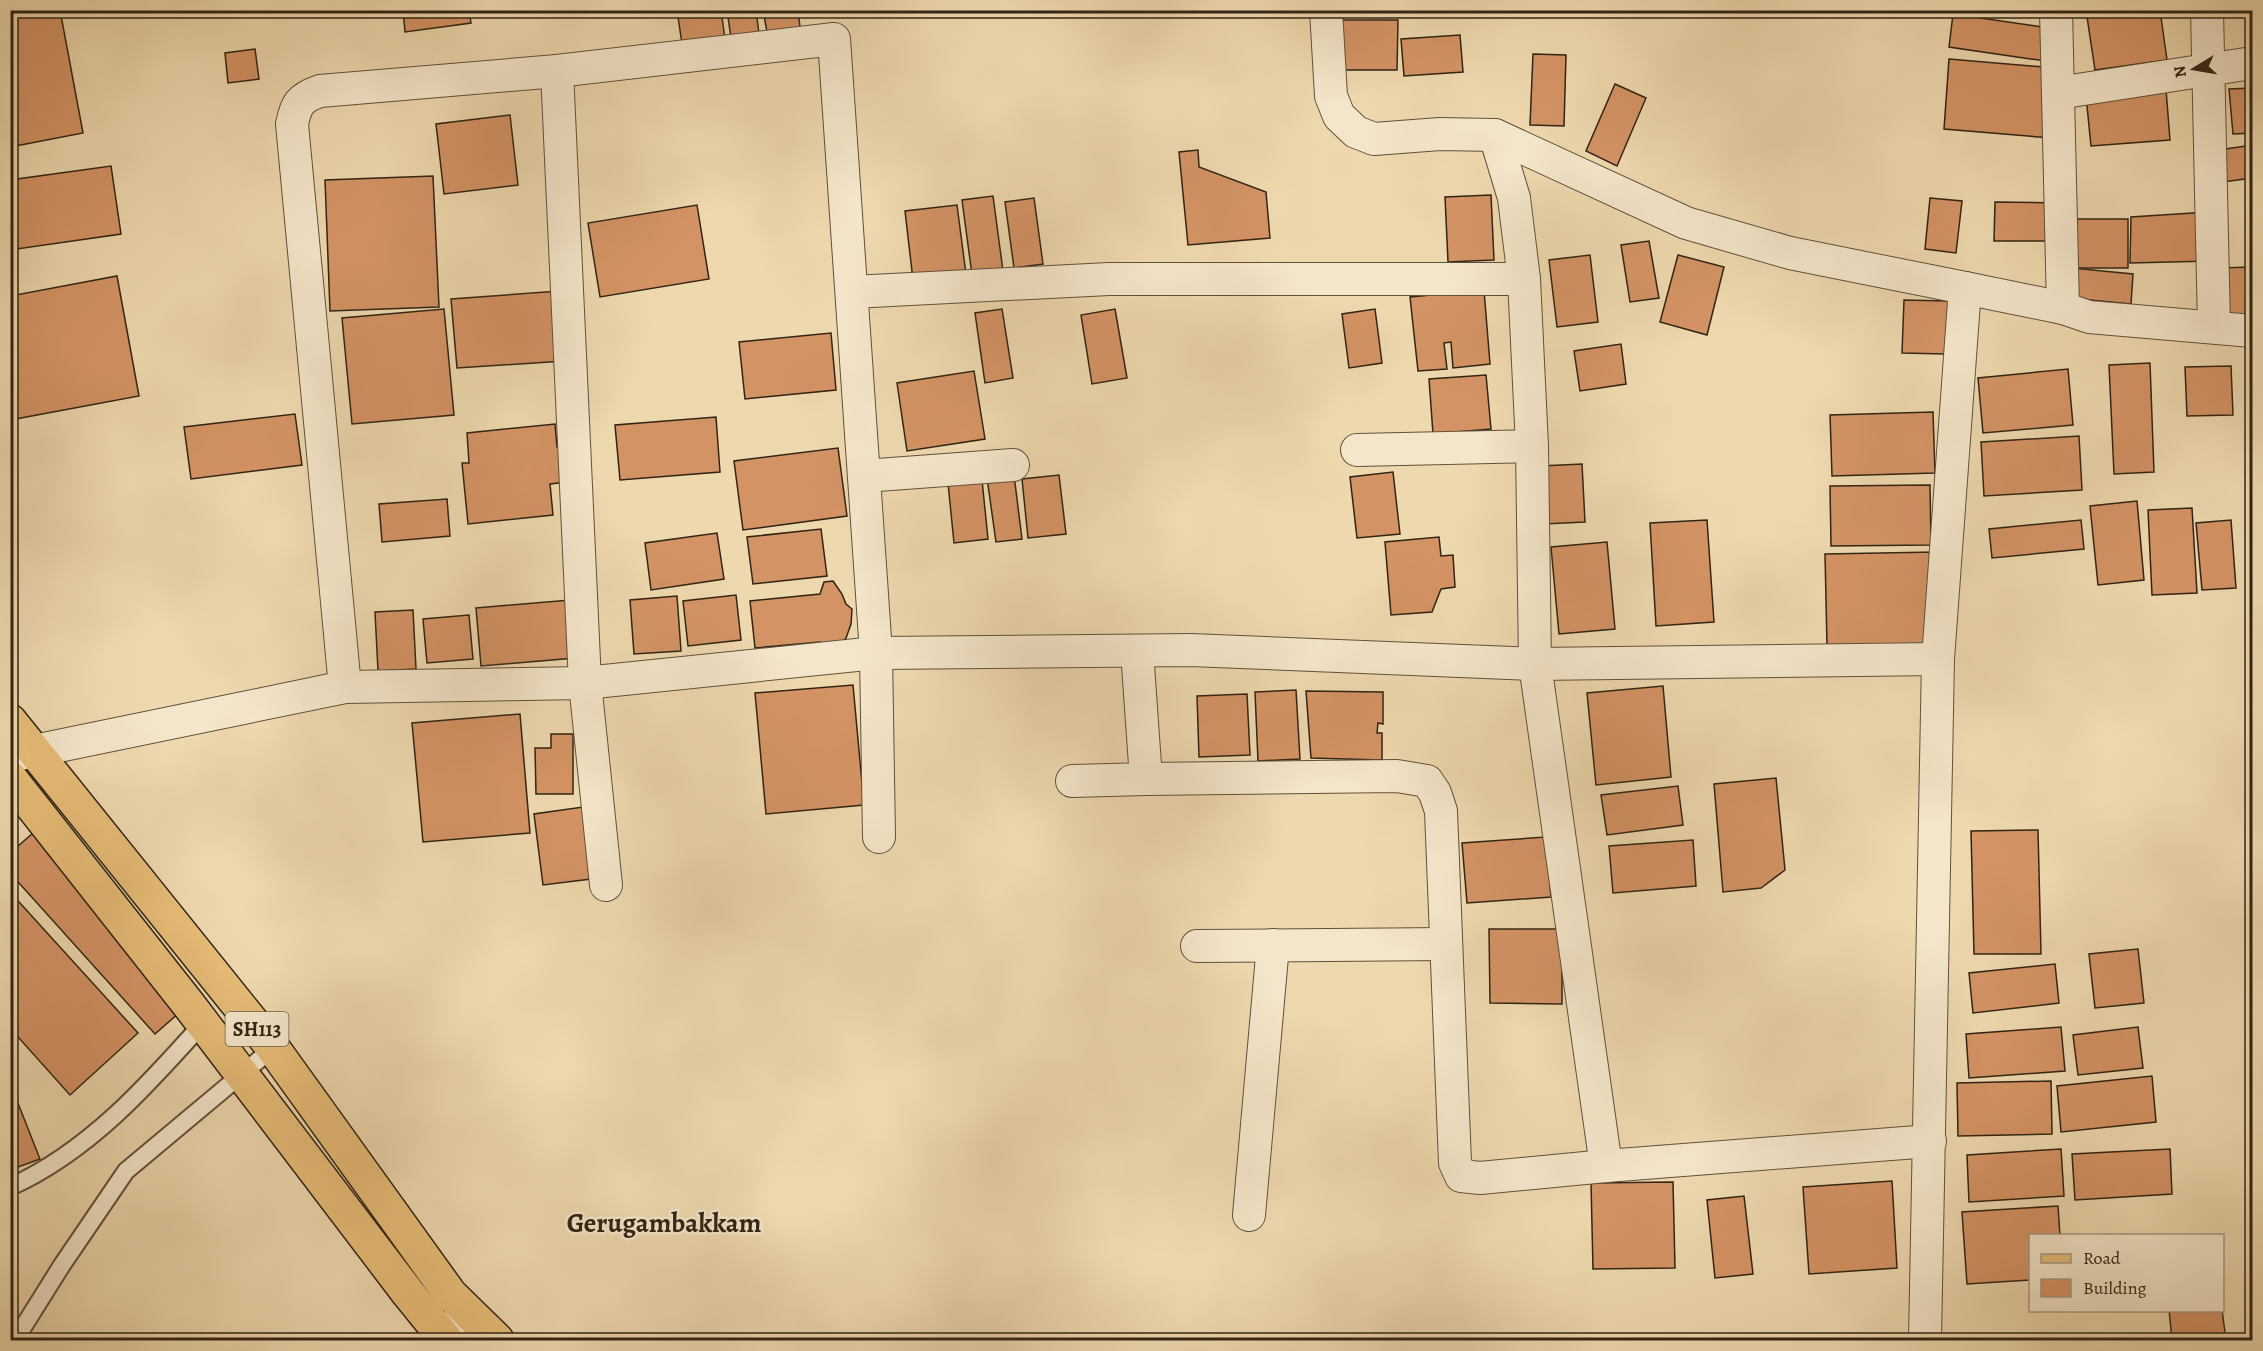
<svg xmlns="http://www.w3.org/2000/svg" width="2263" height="1351" font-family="Alegreya,serif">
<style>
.building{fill:#d49365;stroke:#302414;stroke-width:1.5}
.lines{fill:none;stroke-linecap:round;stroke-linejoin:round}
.service-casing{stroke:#60513a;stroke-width:20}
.minor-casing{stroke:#60513a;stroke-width:34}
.secondary-casing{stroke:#302414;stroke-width:36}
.primary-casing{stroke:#302414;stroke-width:36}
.service{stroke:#f4e6ca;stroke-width:16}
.minor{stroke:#f4e6ca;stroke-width:32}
.secondary{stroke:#f4e6ca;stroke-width:33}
.primary{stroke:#e7bc77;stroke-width:33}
.labels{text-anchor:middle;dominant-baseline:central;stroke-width:5;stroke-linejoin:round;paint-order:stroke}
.shield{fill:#f4e6ca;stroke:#6b5e4b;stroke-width:1.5}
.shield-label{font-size:20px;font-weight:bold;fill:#302414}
.district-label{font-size:27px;font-weight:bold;fill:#302414;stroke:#f4e6ca}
</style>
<rect width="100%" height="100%" fill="#eed8ae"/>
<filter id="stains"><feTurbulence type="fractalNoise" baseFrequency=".00333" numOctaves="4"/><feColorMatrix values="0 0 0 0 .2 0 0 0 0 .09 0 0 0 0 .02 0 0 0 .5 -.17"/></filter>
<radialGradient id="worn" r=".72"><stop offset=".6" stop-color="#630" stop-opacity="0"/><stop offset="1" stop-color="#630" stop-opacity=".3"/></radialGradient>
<!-- building -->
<g class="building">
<path d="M10 10H60L83 133 10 147Z"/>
<path d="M403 10H469L471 23 405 32Z"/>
<path d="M677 10H721L725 39 682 44Z"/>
<path d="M727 10H756L759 34 731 38Z"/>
<path d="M763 10H798L800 27 767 32Z"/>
<path d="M2086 10H2160L2167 60 2095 70Z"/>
<path d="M1953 14 2050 28 2045 61 1949 47Z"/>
<path d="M1335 20H1398L1397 70H1334Z"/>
<path d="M1460 35 1463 72 1404 76 1401 39Z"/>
<path d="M255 49 259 79 228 83 225 53Z"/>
<path d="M1533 54 1566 55 1564 126 1530 125Z"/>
<path d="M1949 59 2056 68 2051 138 1944 129Z"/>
<path d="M1615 84 1646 98 1617 166 1586 151Z"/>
<path d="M2252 88V133L2233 134 2229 89Z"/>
<path d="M2166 89 2170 140 2091 146 2086 96Z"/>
<path d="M510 115 518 185 444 194 436 124Z"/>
<path d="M2252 145V178L2223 182 2219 150Z"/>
<path d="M1198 150 1199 167 1266 192 1270 238 1188 245 1179 152Z"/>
<path d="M111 166 121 234 10 250V180Z"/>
<path d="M433 176 439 307 330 311 325 180Z"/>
<path d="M1491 195 1494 260 1448 262 1445 197Z"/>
<path d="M993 196 1003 271 972 275 962 200Z"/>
<path d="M1034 198 1043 264 1014 268 1005 202Z"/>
<path d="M1930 198 1962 201 1956 253 1925 249Z"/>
<path d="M1995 202 2058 203V241H1994Z"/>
<path d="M697 205 709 279 600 297 588 223Z"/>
<path d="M957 205 966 274 913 280 905 211Z"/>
<path d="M2208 212 2210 261 2130 263 2131 217Z"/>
<path d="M2066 219H2128V268H2065Z"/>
<path d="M1649 241 1659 298 1630 302 1621 245Z"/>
<path d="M1590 255 1598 322 1557 327 1549 260Z"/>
<path d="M1678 255 1724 267 1707 335 1660 322Z"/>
<path d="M2252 267V320H2219L2218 268Z"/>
<path d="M2072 268 2133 274 2131 304 2069 298Z"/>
<path d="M117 276 139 396 10 420V296Z"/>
<path d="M1484 290 1490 364 1453 368 1451 342 1444 343 1447 369 1418 371 1410 297Z"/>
<path d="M559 291 564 361 457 368 451 299Z"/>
<path d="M1904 300 1948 301 1946 354 1902 353Z"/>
<path d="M444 309 454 415 352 424 342 318Z"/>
<path d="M1002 309 1013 378 985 383 975 313Z"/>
<path d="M1115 309 1127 378 1092 384 1081 315Z"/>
<path d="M1375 309 1382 363 1349 368 1342 314Z"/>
<path d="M831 333 836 390 745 399 739 342Z"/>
<path d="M1621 344 1626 384 1580 391 1574 351Z"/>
<path d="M2150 363 2154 472 2114 474 2109 365Z"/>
<path d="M2231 366 2233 415 2187 416 2185 367Z"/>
<path d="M2068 369 2073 425 1983 433 1978 378Z"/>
<path d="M974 371 985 439 907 451 897 383Z"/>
<path d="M1486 375 1491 429 1433 434 1429 379Z"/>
<path d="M1933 412 1935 473 1832 476 1830 415Z"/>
<path d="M295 414 302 465 191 479 184 427Z"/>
<path d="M716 417 720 472 620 480 615 425Z"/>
<path d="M555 424 557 447 565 446 568 482 550 484 553 515 468 524 462 463H469L467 433Z"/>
<path d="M2079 436 2082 490 1984 496 1981 442Z"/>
<path d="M838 448 847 516 743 530 734 461Z"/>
<path d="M1582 464 1585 522 1544 524 1540 466Z"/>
<path d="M1393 472 1400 534 1357 538 1350 477Z"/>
<path d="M1014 475 1022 539 996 542 987 478Z"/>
<path d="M1059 475 1066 534 1028 538 1022 479Z"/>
<path d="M982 480 988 539 954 543 948 483Z"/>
<path d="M1930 485 1931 545 1831 546 1830 486Z"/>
<path d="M447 499 450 536 382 542 379 504Z"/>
<path d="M2137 501 2144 580 2098 585 2090 506Z"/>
<path d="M2192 508 2197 593 2152 595 2148 510Z"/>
<path d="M1707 520 1714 622 1656 626 1650 523Z"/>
<path d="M2081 520 2084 549 1992 558 1989 529Z"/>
<path d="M2231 520 2236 588 2202 590 2196 523Z"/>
<path d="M821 529 827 576 753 584 747 537Z"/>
<path d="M717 533 724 579 651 590 645 543Z"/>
<path d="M1439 537 1441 556 1453 555 1455 587 1441 589 1432 612 1391 615 1385 542Z"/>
<path d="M1607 542 1615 629 1559 634 1551 547Z"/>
<path d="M1936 552 1938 644 1827 646 1825 554Z"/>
<path d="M833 581 842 594 846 604 852 609 851 624 846 638 834 651 820 652V642L755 648 750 601 820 594 824 582Z"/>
<path d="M736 595 741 640 688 646 683 601Z"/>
<path d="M677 596 681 651 634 654 630 600Z"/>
<path d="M570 600 575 658 481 666 476 608Z"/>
<path d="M413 610 416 669 378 671 375 612Z"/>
<path d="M469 615 473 659 427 663 423 619Z"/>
<path d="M853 685 864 805 766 814 755 693Z"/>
<path d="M1663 686 1671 777 1596 785 1587 693Z"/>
<path d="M1296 690 1300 759 1258 761 1255 692Z"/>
<path d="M1306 691 1383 692V724L1378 723 1377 733H1382V760L1311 758Z"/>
<path d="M1247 694 1250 755 1199 757 1197 696Z"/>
<path d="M520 714 530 833 423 842 412 723Z"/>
<path d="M551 734H573V794H536L535 748H551Z"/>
<path d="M1776 778 1785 870 1761 888 1723 892 1714 784Z"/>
<path d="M1678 786 1683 825 1607 835 1601 795Z"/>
<path d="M590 806 599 878 543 885 534 814Z"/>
<path d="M2038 830 2041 954H1974L1971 831Z"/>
<path d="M33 833 188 1005 155 1034 10 873V853Z"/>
<path d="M1546 837 1551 897 1467 903 1462 843Z"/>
<path d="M1693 840 1696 886 1613 893 1609 846Z"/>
<path d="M10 892 138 1033 70 1095 10 1028Z"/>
<path d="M1489 929H1562V1004L1490 1003Z"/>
<path d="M2138 949 2144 1003 2095 1008 2089 954Z"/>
<path d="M2055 964 2059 1003 1973 1013 1969 973Z"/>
<path d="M2061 1027 2065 1071 1969 1078 1966 1034Z"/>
<path d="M2138 1027 2143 1068 2078 1075 2073 1035Z"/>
<path d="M2152 1076 2156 1122 2061 1132 2057 1086Z"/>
<path d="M2051 1081 2052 1134 1958 1136 1957 1083Z"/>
<path d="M10 1083 40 1159 10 1170Z"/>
<path d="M2061 1149 2064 1196 1969 1202 1967 1155Z"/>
<path d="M2170 1149 2172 1194 2075 1200 2072 1154Z"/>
<path d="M1892 1181 1897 1268 1809 1274 1803 1187Z"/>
<path d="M1673 1182 1675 1268 1593 1269 1591 1183Z"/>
<path d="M1744 1196 1753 1274 1715 1278 1707 1200Z"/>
<path d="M2058 1206 2060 1236H2030V1280L1967 1284 1962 1212Z"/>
<path d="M2169 1310H2222L2226 1340H2172Z"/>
</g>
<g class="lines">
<defs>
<g id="service">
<path d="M10 1187C88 1152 147 1086 203 1023"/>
<path d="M15 1340 62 1265 126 1171 273 1048"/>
</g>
<g id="minor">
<path d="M1326 10 1331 96 1339 116 1356 132 1374 139 1440 134 1495 135 1686 223 1790 253 1965 288"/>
<path d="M2056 10 2063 308"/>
<path d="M2207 10 2214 327"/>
<path d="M557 71 834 39 876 653 879 837"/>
<path d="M2058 93 2252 63"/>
<path d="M1495 135 1514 198 1524 279"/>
<path d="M852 292 1109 279H1524L1532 446 1535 664 1606 1166 1930 1141"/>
<path d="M1357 450 1532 446"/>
<path d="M864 476 1013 465"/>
<path d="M1137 651 1146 779 1397 776 1427 781 1435 793 1441 811 1455 1163 1461 1176 1480 1178 1606 1166"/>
<path d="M1938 659 1965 288 2063 308 2089 317 2252 331"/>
<path d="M345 687 292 124C296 104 300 98 320 91L557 71 585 683 606 885"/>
<path d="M10 756 345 687 585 683 876 653 1190 650 1535 664 1938 659 1925 1340"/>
<path d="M1072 781 1146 779"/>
<path d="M1197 946 1446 944"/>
<path d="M1249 1215 1273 945"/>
</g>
<path id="secondary" d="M435 1327 493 1340"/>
<g id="primary">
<path d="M10 721 273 1048 450 1294 497 1340"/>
<path d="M10 778 189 1005 408 1293 446 1340"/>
</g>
</defs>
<!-- service casing -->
<use href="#service" class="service-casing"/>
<!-- minor casing -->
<use href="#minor" class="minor-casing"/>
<!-- secondary casing -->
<use href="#secondary" class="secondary-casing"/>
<!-- primary casing -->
<use href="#primary" class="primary-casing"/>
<!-- service -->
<use href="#service" class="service"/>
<!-- minor -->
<use href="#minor" class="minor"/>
<!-- secondary -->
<use href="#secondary" class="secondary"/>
<!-- primary -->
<use href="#primary" class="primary"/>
</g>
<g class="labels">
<!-- shield labels -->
<rect class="shield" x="225.5" y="1012" width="63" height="34" rx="4.5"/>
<g class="shield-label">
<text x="257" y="1029">SH113</text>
</g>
<!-- district labels -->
<g class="district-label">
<text x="664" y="1223">Gerugambakkam</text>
</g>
</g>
<!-- margin -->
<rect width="2263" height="1351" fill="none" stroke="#eed8ae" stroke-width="36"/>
<rect x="12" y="12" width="2239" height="1327" fill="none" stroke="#302414" stroke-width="3"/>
<rect x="18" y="18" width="2227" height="1315" fill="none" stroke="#302414" stroke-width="1.5"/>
<!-- legend -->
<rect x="2029" y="1234" width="195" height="78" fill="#f4e6ca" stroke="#a69881" stroke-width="1.5"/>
<rect x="2041" y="1254" width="30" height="9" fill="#e7bc77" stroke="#a69881" stroke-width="1.5"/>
<text x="2083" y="1264" font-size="18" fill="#302414">Road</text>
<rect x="2041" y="1279" width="30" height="18" fill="#d49365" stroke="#a69881" stroke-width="1.5"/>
<text x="2083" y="1294" font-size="18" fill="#302414">Building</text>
<!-- north arrow -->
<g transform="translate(2194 69) rotate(259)" stroke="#f4e6ca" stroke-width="4.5" paint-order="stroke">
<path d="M0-4.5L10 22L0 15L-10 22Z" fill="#302414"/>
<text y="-9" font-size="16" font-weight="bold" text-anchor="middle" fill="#302414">N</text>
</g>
<rect width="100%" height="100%" filter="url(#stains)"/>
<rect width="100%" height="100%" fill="url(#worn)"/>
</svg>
